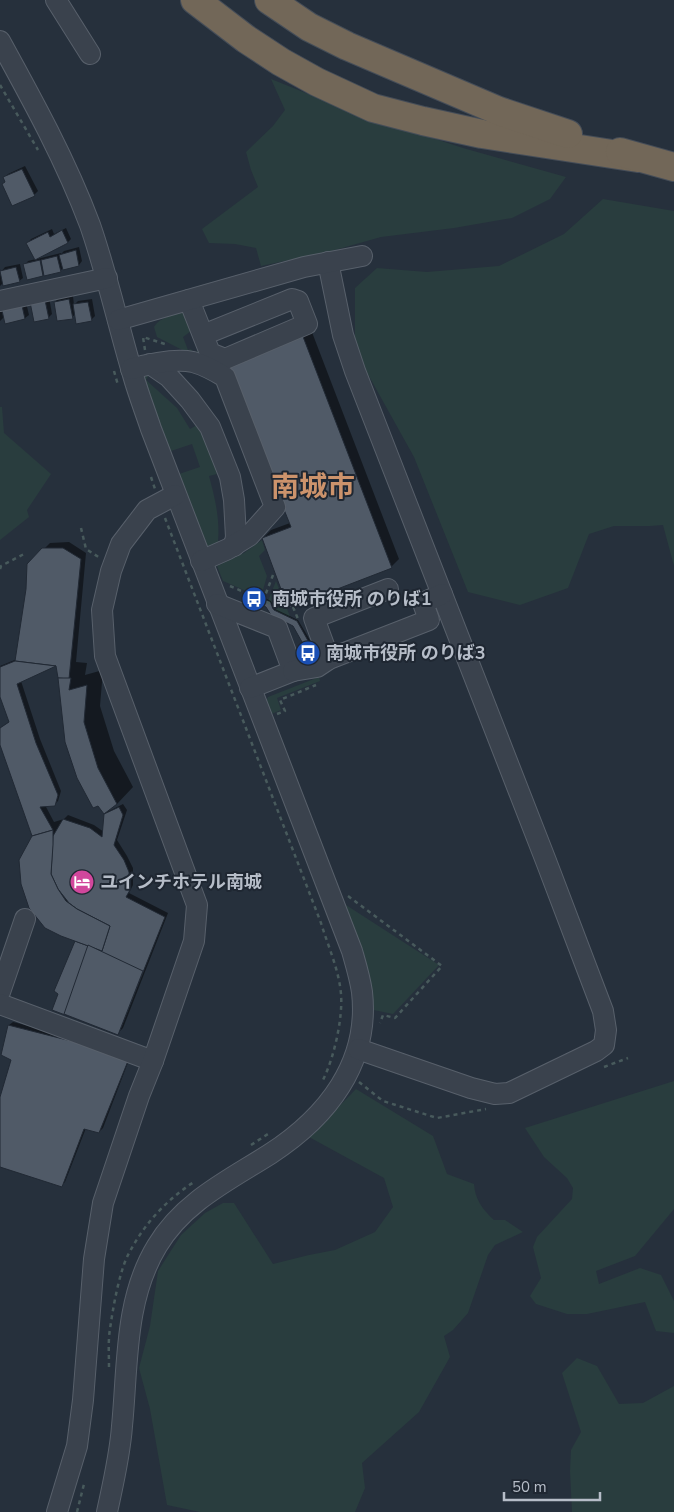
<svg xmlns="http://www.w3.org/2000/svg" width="674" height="1512" font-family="'Nunito Sans','Noto Sans JP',sans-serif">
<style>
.green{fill:#293d3e;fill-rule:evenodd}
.shadow{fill:#0007;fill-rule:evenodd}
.building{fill:#505a67;stroke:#212934}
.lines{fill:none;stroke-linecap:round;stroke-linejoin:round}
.minor-casing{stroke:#58606b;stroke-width:22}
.highway-casing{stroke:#454d58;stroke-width:30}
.path{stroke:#485a5c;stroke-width:2.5;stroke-dasharray:4 4;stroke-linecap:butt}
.minor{stroke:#3a424d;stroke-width:20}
.highway{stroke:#726758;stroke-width:28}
.labels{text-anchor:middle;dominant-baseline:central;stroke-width:4;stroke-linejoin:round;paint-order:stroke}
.poi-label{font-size:18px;font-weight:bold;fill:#b6bdc8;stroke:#1f2732;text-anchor:start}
.town-label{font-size:28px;font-weight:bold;fill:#cc936c;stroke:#1f2732}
</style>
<rect width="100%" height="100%" fill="#26303c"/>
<!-- green -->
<g class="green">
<path d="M271 79 353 112 463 148 566 177 550 199 512 218 454 228 381 237 328 252 261 266 256 248 235 244 209 243 202 229 258 187 251 170 246 152 273 126 285 110Z"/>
<path d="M603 199 674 211V566L663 525 650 526H614L589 534 568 588 520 605 468 592 414 457 355 351V288L377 268 427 272 499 266 564 234Z"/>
<path d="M183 312 191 331 183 337 188 350 191 349 193 352 200 351 202 358 192 355 157 337 154 327C160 317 173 315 183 312Z"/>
<path d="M150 373 146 380 177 408 190 429 199 424 209 445 217 474 209 476C215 498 220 519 218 541L227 542 207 551 204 550 198 538 153 421 138 375ZM192 444 200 467 176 475 168 452Z"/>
<path d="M0 407H2L4 433 51 474 27 510 29 517 0 540Z"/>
<path d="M262 540 265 550 259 556 267 576 263 590 259 594H253L223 581 217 566 244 553Z"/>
<path d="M276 581 291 619 276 611 271 602 268 601Z"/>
<path d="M319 677 320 681 277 698 281 710 269 715 266 702 268 697Z"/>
<path d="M346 905 439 965 393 1014 369 1009 364 961Z"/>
<path d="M674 1081V1209L635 1256 596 1271 599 1284 640 1268 661 1275 674 1301V1333L656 1331 645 1302 587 1314H567L536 1304 530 1296 541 1278 533 1247 537 1237 572 1199 573 1188 567 1178 544 1157 525 1128Z"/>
<path d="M356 1089 433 1136 447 1174 474 1184C475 1199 482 1209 494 1220H505L523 1232 495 1245 488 1255 468 1313 453 1330 444 1336 450 1357 419 1412 362 1463 365 1488 355 1512H200L167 1505 150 1409 139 1368 150 1326 158 1271 181 1235 205 1213 223 1203H234L273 1264 309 1255 335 1250 375 1232 393 1207 384 1178 309 1137Z"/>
<path d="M577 1358 597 1366 619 1404 643 1403 674 1386V1512H572L570 1471 571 1450 581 1432 562 1373Z"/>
</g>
<!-- shadow -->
<g class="shadow">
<path d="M25 166 38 191 34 195 6 181 4 178 8 174Z"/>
<path d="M66 228 71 239 68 242 37 259 61 253V254L64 251 79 247 82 261 79 265 64 267 60 271 45 273 43 275 25 265 28 261 36 259 28 243 31 239 52 229 54 234Z"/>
<path d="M20 264 23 278 19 281 4 282 0 286V269L1 272 5 267Z"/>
<path d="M73 296 74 305 78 301 92 299 95 316 91 320 76 314 72 317 55 302 59 298Z"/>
<path d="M49 297 52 314 48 318 31 303Z"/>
<path d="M25 298 29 315 25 318 5 316 0 321V305Z"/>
<path d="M310 327 399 559 391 567 263 538 271 530 290 523 226 364Z"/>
<path d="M69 542 86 553 76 662 87 663 85 675 103 670 100 706 114 751 133 787 117 804 109 809V811L123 804 127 810 117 840 127 856 133 868V885L129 893 168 913 123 1028 117 1034 59 993 77 941 33 836 0 742V728L10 721 0 694V666L17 659 28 589V565L50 543ZM57 664 98 805 105 814 104 832 94 825 68 815 64 819 54 822 45 805H54L58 801 61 791 40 739 21 681Z"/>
<path d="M259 595 271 601 275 609 298 620 317 652 316 654 311 657 294 625 267 606 257 597Z"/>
<path d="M13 1022 132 1052 103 1128 99 1132 86 1128 65 1182 61 1186 0 1166V1101L13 1059 9 1025Z"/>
</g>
<!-- building -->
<g class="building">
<path d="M22 169 35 196 12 206 2 184 5 182 3 177Z"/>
<path d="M62 230 68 243 35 260 26 243 48 232 50 237Z"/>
<path d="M76 250 79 266 63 270 59 255Z"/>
<path d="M57 256 61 272 44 276 41 260Z"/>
<path d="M40 260 43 276 27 280 23 264Z"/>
<path d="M16 267 20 282 3 286 0 271Z"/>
<path d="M69 299 73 319 57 321 54 302Z"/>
<path d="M45 300 49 319 34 322 30 302Z"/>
<path d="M21 301 25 319 5 324 1 306Z"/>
<path d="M88 302 92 321 76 324 73 304Z"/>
<path d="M302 334 392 568 288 608 262 538 291 527 225 363Z"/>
<path d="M42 548H63L81 559 69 679 58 678 56 666 15 661 26 589 27 564Z"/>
<path d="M256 596 270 602 274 610 297 621 316 655 311 658 293 626 271 615 266 607 254 601Z"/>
<path d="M15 661 56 666 17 684 36 743 58 795 55 806 40 807 53 830 32 836 0 745V728L9 722 0 697V667Z"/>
<path d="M58 678H71L69 690 87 685 84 722 98 768 117 804 104 814 98 806 93 808 77 778 65 742Z"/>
<path d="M119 807 123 815 114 845 124 860 129 872 130 890 126 897 165 917 118 1035 52 1010 58 994 54 991 75 941 102 951 110 926 77 909 69 903 58 889 51 874 53 836 63 819 90 828 102 837 104 814Z"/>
<path d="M53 830V845L51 874 58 889 66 901 77 909 110 926 102 951 61 936 45 928 29 908 21 884 19 860 32 836Z"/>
<path d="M88 945 143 971 118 1035 64 1014Z"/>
<path d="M8 1025 130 1056 99 1133 84 1129 62 1187 0 1167V1097L11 1060 1 1055Z"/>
</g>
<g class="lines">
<defs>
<g id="minor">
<path d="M56 0 90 54"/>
<path d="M0 41C33 101 66 161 90 225 107 274 118 325 133 375 138 393 145 411 151 429L352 951C356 965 360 978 362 992 370 1063 327 1117 270 1154 229 1180 183 1202 157 1246 124 1300 128 1366 122 1426 120 1455 113 1484 107 1512"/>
<path d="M328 262 343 335 355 371 546 861 603 1011 606 1030 604 1045 596 1051 509 1093 495 1094 471 1088 358 1049"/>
<path d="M189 300 210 353 225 359 307 324 298 301 292 299 203 335"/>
<path d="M0 301 107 278"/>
<path d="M118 320 304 267 362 256"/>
<path d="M150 364 169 377 190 400 210 427 230 477 234 500 236 537 234 546"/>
<path d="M131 369C149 364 174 358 193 362 204 365 215 371 225 377L275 507 249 536 228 549 201 561"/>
<path d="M217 604 277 628 293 671 250 688"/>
<path d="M329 659 314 618 388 589"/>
<path d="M293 671 317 667 329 659 429 620 423 603 442 594"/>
<path d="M0 992 25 919"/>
<path d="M0 1004 153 1061"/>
<path d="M57 1512 77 1446 83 1400 94 1259 103 1203 139 1096 153 1061 194 941 197 905 105 656 102 610 111 571 121 544 147 510 175 495"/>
</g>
<g id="highway">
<path d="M195 0 246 39 281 62 317 82 373 108 423 121 482 134 638 158"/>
<path d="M269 0 309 27 347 46 499 111 568 134"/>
<path d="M620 152 674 167"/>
</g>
</defs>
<!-- minor casing -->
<use href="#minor" class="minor-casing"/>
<!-- highway casing -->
<use href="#highway" class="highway-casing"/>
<!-- path -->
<g class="path">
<path d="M0 85 38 150"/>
<path d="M145 350 143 337 168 345"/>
<path d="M114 371 118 385"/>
<path d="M151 477 155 489"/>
<path d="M165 518 321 923C328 946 339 970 341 994 343 1018 334 1058 323 1080"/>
<path d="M81 528 86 549 100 558"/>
<path d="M0 569 1 566 24 554"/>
<path d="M230 586 269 603 271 607"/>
<path d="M263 601 273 575"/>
<path d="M293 607 298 619"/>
<path d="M277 714 285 711 280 700 316 685"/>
<path d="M348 896 442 966 395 1018 383 1015 380 1023"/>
<path d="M604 1067 628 1058"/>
<path d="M359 1082 383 1101 437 1118 486 1109"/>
<path d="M251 1145 268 1134"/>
<path d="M109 1367C109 1354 108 1341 110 1329 113 1308 119 1273 128 1255 144 1224 166 1200 194 1182"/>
<path d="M77 1512 84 1484"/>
</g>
<!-- minor -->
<use href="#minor" class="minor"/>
<!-- highway -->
<use href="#highway" class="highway"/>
</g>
<!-- icons -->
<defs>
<symbol id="bus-disc" viewBox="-11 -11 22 22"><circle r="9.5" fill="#1a4fb4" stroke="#1f2732"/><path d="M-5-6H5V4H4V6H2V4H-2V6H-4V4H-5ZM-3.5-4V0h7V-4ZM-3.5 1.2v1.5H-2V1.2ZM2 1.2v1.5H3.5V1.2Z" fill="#fff"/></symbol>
<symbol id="hotel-disc" viewBox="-11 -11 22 22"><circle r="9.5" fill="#d1479c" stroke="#1f2732"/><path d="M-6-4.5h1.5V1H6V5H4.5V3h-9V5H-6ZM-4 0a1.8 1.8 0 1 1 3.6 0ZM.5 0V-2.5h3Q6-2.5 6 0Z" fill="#fff"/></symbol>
</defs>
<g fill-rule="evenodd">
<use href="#bus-disc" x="240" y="585" width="28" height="28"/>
<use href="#bus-disc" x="294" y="639" width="28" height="28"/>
<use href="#hotel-disc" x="68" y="868" width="28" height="28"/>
</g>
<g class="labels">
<!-- poi labels -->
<g class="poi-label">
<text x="272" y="599">南城市役所 のりば1</text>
<text x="326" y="653">南城市役所 のりば3</text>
<text x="100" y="882">ユインチホテル南城</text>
</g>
<!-- town labels -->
<g class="town-label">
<text x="313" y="487">南城市</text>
</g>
</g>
<!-- scale -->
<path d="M504 1492v8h96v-8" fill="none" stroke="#b6bdc8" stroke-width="2.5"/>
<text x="512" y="1492" font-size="15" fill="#b6bdc8" stroke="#1f2732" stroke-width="4" paint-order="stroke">50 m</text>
</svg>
